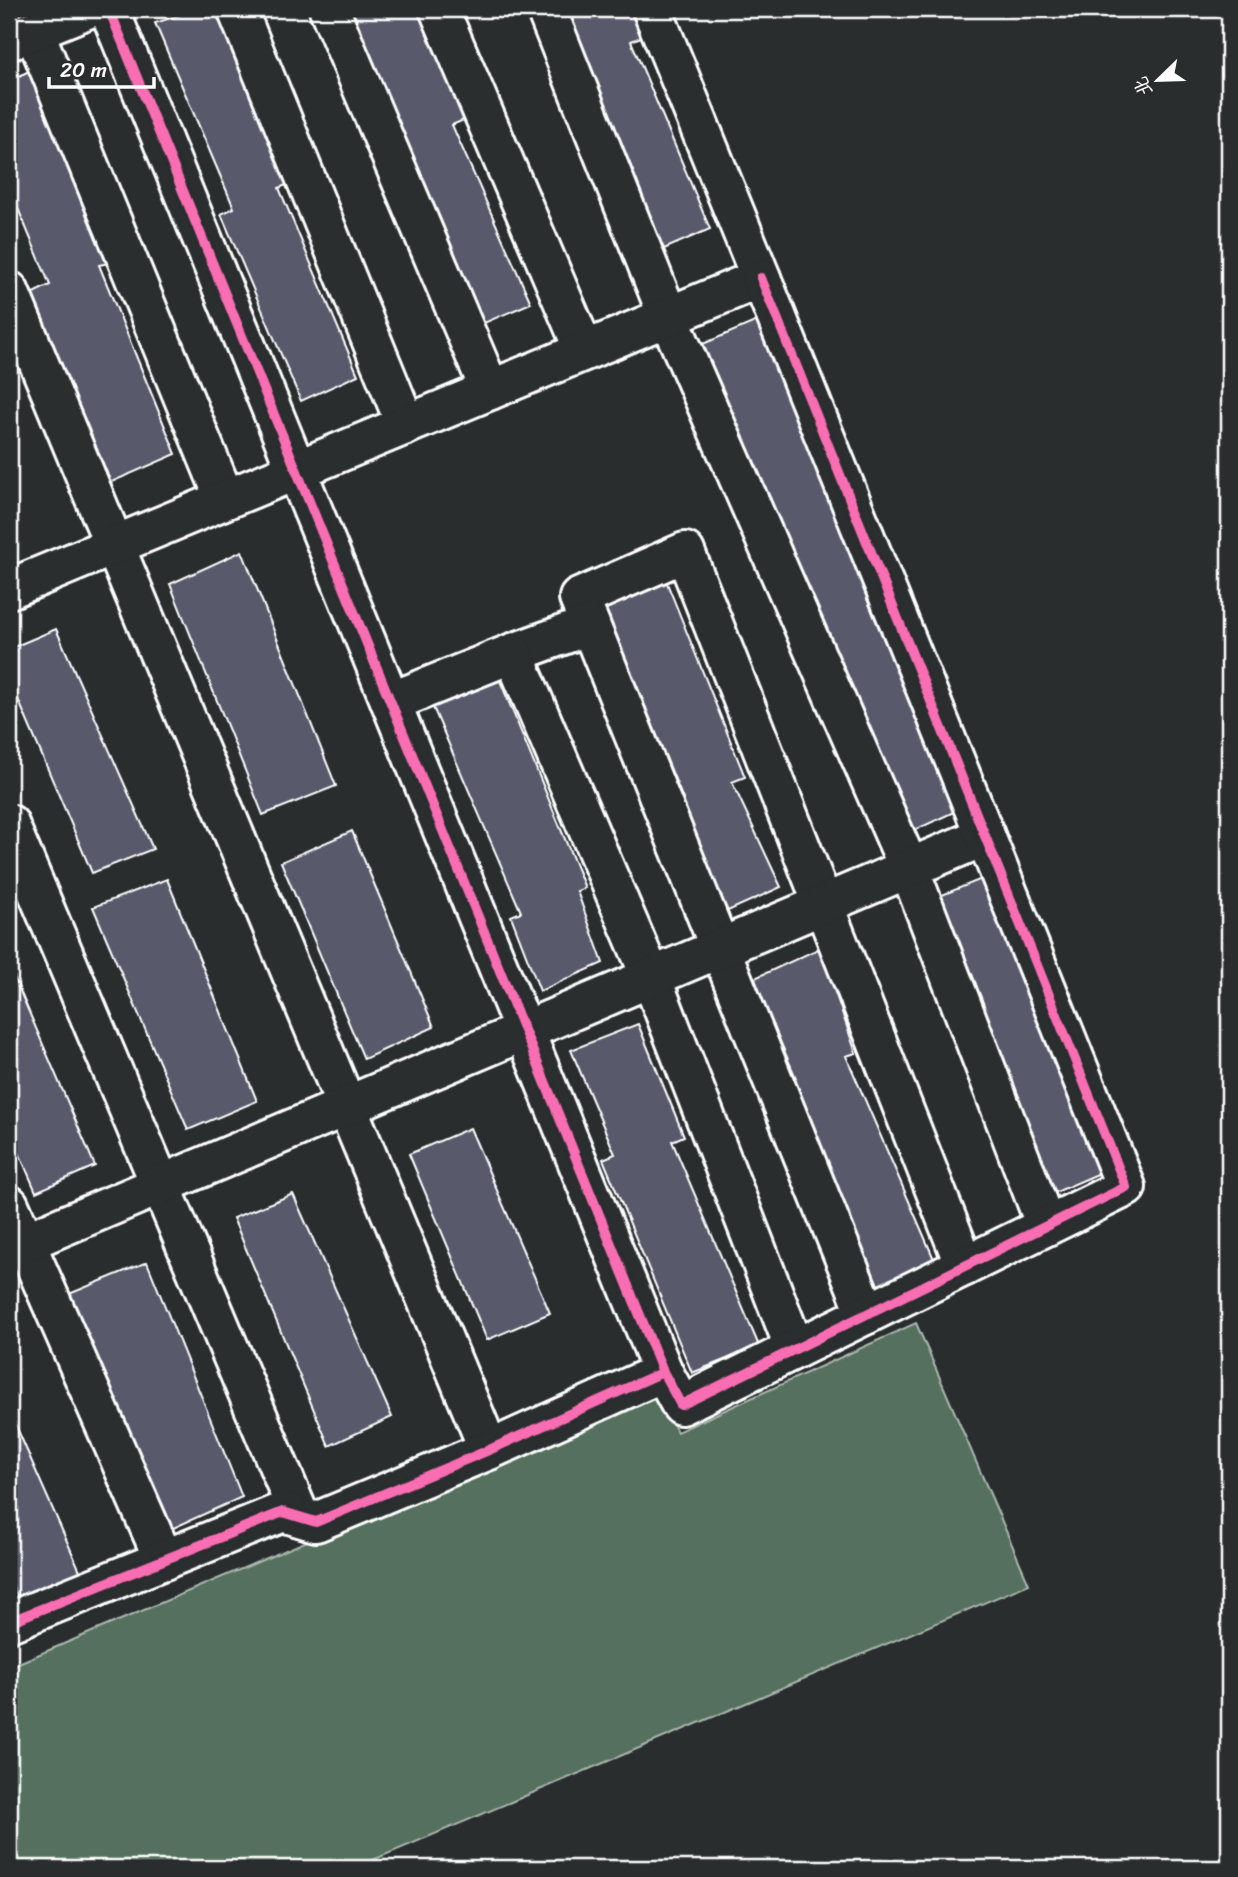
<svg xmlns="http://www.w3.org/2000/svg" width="1238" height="1877" font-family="Sriracha,'LXGW WenKai TC',sans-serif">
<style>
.green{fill:#54705f;stroke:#aab8af;stroke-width:2}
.building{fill:#585a6c;stroke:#fff;stroke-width:2}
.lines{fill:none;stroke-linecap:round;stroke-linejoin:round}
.minor-casing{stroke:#fff;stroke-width:44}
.minor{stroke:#2a2d2e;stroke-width:38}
.cycleway-casing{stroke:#2a2d2e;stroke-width:15}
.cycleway{stroke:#f96db3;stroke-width:10}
</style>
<rect width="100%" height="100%" fill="#2a2d2e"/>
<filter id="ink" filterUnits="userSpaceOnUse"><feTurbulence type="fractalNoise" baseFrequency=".0143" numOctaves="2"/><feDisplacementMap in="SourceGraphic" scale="14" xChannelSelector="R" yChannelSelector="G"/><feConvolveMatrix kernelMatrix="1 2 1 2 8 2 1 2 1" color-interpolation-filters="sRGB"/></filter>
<g filter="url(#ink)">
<!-- green -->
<path class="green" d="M916 1323 1029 1584 354 1868H9V1667L658 1393 677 1432Z"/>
<!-- building -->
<g class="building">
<path d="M198 9H222L291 183 279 188 358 375 301 401 221 214 234 208 155 23Z"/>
<path d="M348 9H421L466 119 452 125 531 303 477 326Z"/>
<path d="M560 9H630L641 37 631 41 710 229 655 253Z"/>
<path d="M31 70 109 263 99 265 176 454 107 484 31 294 50 285 9 187V81Z"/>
<path d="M762 319 875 595 867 599 956 811 898 838 698 346Z"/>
<path d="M242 551 336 786 263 815 170 584Z"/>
<path d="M661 568 745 777 732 782 781 887 719 915 673 810 684 802 599 594Z"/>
<path d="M56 629 153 849 92 873 9 678V649Z"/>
<path d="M499 678 585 888 577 891 603 963 540 991 511 916 521 912 432 705Z"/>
<path d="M352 831 434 1027 364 1059 281 862Z"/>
<path d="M999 872 1025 982 1100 1173 1047 1196 932 899Z"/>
<path d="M167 879 257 1101 188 1130 93 907Z"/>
<path d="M820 948 856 1053 846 1056 937 1266 877 1291 786 1082 796 1078 753 979Z"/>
<path d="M14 977 95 1166 36 1192 9 1130V980Z"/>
<path d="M638 1024 684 1136 672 1141 759 1346 692 1373 603 1159 615 1154 571 1050Z"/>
<path d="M470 1128 550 1313 487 1340 409 1154Z"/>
<path d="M293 1194 392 1417 329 1446 233 1218Z"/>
<path d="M147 1262 242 1497 169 1530 69 1294Z"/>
<path d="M9 1410 81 1573 19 1601 9 1578Z"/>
</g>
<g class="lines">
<defs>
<g id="minor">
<path d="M109 9 663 1372"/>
<path d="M237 9 406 425"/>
<path d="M329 9 490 390"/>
<path d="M439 9 584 350"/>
<path d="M546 9 668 316 909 868 1046 1226"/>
<path d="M34 31 225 499"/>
<path d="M11 40 87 9"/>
<path d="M9 291 489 1450"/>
<path d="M9 589 761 278 652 9"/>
<path d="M590 625 579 598 685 552 965 1266"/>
<path d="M513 653 590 625 867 1314"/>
<path d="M391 702 513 653 651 977 795 1349"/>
<path d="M9 824 300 1517"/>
<path d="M9 1205 164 1560"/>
<path d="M9 1249 985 836"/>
<path d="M9 1622 283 1512 316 1522 489 1450 663 1372 681 1405 1126 1187 761 278"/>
</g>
</defs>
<!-- minor casing -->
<use href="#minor" class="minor-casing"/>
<!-- minor -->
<use href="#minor" class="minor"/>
<defs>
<g id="cycleway">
<path d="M109 9 663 1372"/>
<path d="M9 1622 283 1512 316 1522 489 1450 663 1372 681 1405 1126 1187 761 278"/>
</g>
</defs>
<!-- cycleway casing -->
<use href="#cycleway" class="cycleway-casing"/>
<!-- cycleway -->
<use href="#cycleway" class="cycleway"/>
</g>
</g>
<!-- margin -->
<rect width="1238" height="1877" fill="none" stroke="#2a2d2e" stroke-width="35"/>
<rect x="18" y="18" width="1203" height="1842" fill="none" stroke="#fff" stroke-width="2.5" filter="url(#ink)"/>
<!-- north arrow -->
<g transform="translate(1158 80) rotate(247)" stroke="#2a2d2e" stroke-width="5" paint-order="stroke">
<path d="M0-5L12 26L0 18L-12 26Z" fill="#ffffff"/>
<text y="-10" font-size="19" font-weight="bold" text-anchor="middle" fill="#ffffff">北</text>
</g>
<!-- scale -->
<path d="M49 77v10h105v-10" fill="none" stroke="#ffffff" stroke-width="3.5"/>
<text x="60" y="77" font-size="21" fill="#ffffff" stroke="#2a2d2e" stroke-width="5" paint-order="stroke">20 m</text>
</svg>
